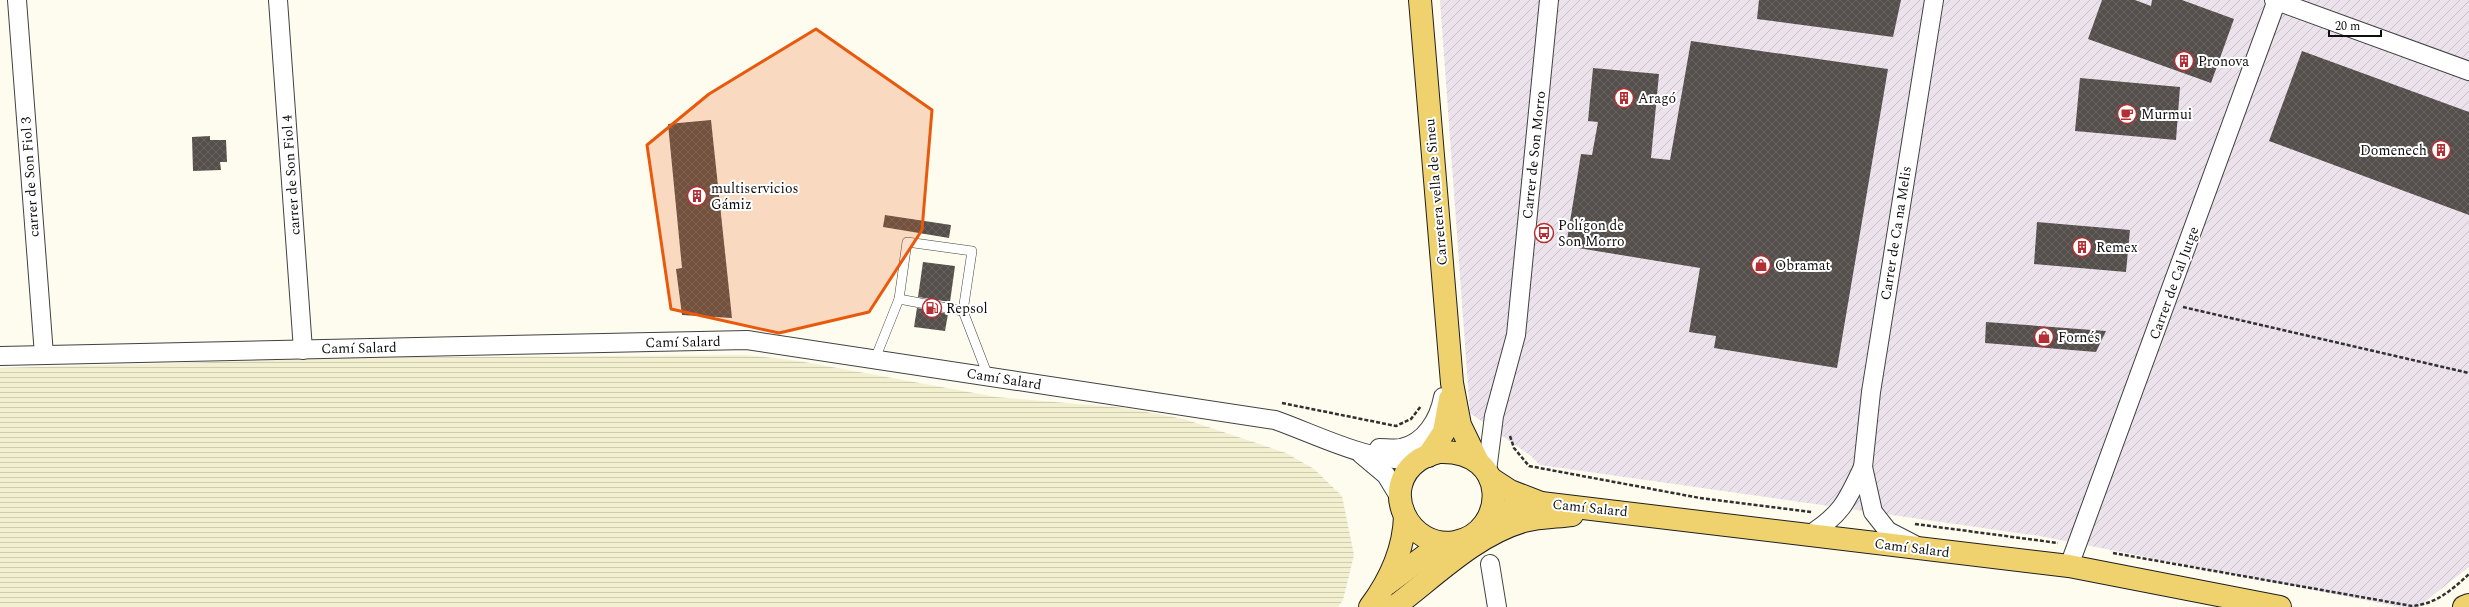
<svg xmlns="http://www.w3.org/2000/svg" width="2469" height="607" font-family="Spectral,serif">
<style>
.industrial{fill:url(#industrial-furrows)}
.farmland{fill:url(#farmland-rules)}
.building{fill:url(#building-cross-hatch)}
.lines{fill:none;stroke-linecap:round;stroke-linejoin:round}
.lane-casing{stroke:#414141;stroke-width:10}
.street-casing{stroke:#414141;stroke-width:20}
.primary-casing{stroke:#1f1f1f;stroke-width:24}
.path{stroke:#303030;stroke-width:2.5;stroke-dasharray:4 2;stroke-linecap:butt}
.lane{stroke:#fff;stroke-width:9}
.street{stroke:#fff;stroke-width:18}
.primary{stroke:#efd26e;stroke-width:22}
.marked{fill:#e8590c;fill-opacity:0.2;stroke:#e8590c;stroke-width:3;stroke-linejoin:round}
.labels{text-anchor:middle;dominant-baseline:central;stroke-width:4;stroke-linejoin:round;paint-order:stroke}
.poi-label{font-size:14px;fill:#0e0e0e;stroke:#fff;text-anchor:start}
.street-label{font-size:14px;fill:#0e0e0e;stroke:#fff}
</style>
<defs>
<pattern id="industrial-furrows" width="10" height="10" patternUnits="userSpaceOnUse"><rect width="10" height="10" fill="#ebe2ec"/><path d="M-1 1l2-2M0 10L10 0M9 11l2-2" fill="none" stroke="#c8c1c9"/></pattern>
<pattern id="farmland-rules" width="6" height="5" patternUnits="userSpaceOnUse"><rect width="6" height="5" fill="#f2f0d1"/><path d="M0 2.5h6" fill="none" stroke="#cecdb2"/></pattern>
<pattern id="building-cross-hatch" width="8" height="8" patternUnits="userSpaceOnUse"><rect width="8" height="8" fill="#554f4b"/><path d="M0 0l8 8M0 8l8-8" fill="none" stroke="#696461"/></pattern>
</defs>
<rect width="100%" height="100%" fill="#fefbef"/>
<!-- industrial -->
<path class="industrial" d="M1440 0H2469V567L2418 607H2400L2040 536 1540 465 1531 456 1470 413Z"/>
<!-- farmland -->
<path class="farmland" d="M746 355 799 361 996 397 1125 408 1184 419 1286 453 1314 469 1342 496 1354 555 1343 600 1338 607H0V368L353 358Z"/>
<!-- building -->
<g class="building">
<path d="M1759 0H1901L1893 37 1757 19Z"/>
<path d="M2102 0H2135L2151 6 2152 0H2182L2234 19 2211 83 2088 39Z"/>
<path d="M1691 41 1888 69 1837 368 1714 348 1716 336 1689 332 1700 268 1566 246 1581 154 1592 155 1598 122 1588 121 1593 68 1659 74 1651 158 1670 160Z"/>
<path d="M2302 51 2469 112V215L2269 141Z"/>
<path d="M2080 78 2180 87 2176 140 2075 131Z"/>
<path d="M711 120 732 318 682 315 676 269 682 268 668 124Z"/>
<path d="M210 136V140H226L227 162H220L221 170 193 171 192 137Z"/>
<path d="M885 215 951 225 949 238 883 227Z"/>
<path d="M2037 222 2130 230 2126 272 2034 264Z"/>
<path d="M923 262 955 266 950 302 918 297Z"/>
<path d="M917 308 948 314 945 331 914 327Z"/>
<path d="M1986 322 2106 331 2096 352 1985 343Z"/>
</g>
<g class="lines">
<defs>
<g id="lane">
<path d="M899 299 907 242 972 251 963 311"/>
<path d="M875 359 899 299 963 311 988 376"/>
</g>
<g id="street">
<path d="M17 0 44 355"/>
<path d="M278 0 303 350"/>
<path d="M2274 0 2469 71"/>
<path d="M0 356 747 340 1275 420C1320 436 1370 463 1419 460"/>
<path d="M1379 448C1386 448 1395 449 1401 448 1425 443 1439 419 1443 397"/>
<path d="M1361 454 1386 475 1400 498"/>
<path d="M1487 471 1494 416 1516 335 1549 0"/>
<path d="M1809 535C1842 514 1847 501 1863 467"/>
<path d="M1915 545 1888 531 1873 512 1863 467 1871 392 1934 0"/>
<path d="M1490 564 1497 607"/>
<path d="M2069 566 2277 0"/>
</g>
<g id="primary">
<path d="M1420 0 1452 383 1460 425 1477 460"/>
<path d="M1439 452C1511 449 1507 533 1455 542 1409 550 1378 488 1419 460 1425 456 1432 454 1439 452Z"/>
<path d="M1428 456 1444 432 1450 399"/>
<path d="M1490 478 1510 491 1541 503 2069 566 2280 607"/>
<path d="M1488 519 1510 510 1541 503"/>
<path d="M1387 584 1434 549 1447 543"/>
<path d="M1370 607C1390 580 1404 550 1405 516"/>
<path d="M1394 607C1434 577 1475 535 1524 521 1539 517 1556 517 1572 515"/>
<path d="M2464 607 2469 605"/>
</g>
</defs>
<!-- lane casing -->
<use href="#lane" class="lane-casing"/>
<!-- street casing -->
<use href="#street" class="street-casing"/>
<!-- primary casing -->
<use href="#primary" class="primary-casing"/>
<!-- path -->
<g class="path">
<path d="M2183 307 2469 373"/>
<path d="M1282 403 1396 426 1411 419 1421 406"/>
<path d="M1510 436 1514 448 1529 466 1700 498 1812 512"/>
<path d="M1915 524 2058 543"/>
<path d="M2113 553 2412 606C2436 604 2452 590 2469 574"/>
</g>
<!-- lane -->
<use href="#lane" class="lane"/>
<!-- street -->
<use href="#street" class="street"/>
<!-- primary -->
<use href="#primary" class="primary"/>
</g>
<!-- marked area -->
<path class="marked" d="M816 29 932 110 922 230 869 312 779 333 671 309 647 145 709 94Z"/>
<!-- icons -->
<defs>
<symbol id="building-ring" viewBox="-11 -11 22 22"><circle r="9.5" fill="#fff" stroke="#b42f33" stroke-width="1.5"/><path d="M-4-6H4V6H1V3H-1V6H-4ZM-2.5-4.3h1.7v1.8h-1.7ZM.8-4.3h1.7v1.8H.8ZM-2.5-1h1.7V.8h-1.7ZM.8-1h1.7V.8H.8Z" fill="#b42f33"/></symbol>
<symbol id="cafe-ring" viewBox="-11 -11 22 22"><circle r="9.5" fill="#fff" stroke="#b42f33" stroke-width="1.5"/><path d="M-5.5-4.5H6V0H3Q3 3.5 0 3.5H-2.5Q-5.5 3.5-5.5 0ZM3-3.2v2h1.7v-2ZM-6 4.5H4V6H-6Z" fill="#b42f33"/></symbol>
<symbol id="bus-ring" viewBox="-11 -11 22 22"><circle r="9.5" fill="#fff" stroke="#b42f33" stroke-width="1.5"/><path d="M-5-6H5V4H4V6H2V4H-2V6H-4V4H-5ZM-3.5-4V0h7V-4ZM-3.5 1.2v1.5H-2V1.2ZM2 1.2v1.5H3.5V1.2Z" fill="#b42f33"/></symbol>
<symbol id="shop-ring" viewBox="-11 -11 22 22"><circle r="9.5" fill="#fff" stroke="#b42f33" stroke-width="1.5"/><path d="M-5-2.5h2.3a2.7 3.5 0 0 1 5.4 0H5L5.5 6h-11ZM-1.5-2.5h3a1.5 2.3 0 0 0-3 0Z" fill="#b42f33"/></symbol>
<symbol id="fuel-ring" viewBox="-11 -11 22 22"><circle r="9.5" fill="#fff" stroke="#b42f33" stroke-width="1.5"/><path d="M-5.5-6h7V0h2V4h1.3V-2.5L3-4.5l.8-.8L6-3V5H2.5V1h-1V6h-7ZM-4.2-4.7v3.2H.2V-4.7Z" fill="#b42f33"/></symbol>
</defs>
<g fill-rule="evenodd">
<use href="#building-ring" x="2173" y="50" width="22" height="22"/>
<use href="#building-ring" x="1613" y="87" width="22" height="22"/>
<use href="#cafe-ring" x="2116" y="103" width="22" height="22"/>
<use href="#building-ring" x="2430" y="139" width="22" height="22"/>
<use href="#building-ring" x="686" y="185" width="22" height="22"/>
<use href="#bus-ring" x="1533" y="222" width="22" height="22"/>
<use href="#building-ring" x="2071" y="236" width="22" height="22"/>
<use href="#shop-ring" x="1750" y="254" width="22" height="22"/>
<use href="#fuel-ring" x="921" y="297" width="22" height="22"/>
<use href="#shop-ring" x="2033" y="326" width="22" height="22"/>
</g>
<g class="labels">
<!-- poi labels -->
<g class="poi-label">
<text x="2198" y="61">Pronova</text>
<text x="1638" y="98">Aragó</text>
<text x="2141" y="114">Murmui</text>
<text x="2427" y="150" text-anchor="end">Domenech</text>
<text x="711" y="188">multiservicios<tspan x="711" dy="16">Gámiz</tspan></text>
<text x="1558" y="225">Polígon de<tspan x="1558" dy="16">Son Morro</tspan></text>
<text x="2096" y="247">Remex</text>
<text x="1775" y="265">Obramat</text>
<text x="946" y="308">Repsol</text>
<text x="2058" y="337">Fornés</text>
</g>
<!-- street labels -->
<g class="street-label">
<text transform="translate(1534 155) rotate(-84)">Carrer de Son Morro</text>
<text transform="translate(291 175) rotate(-94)">carrer de Son Fiol 4</text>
<text transform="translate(30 177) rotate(-94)">carrer de Son Fiol 3</text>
<text transform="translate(1436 192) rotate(-95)">Carretera vella de Sineu</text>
<text transform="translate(1896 233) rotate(-81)">Carrer de Ca na Melis</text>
<text transform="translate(2174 283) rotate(-70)">Carrer de Cal Jutge</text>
<text transform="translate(683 342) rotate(-1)">Camí Salard</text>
<text transform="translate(359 348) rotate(-1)">Camí Salard</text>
<text transform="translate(1004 379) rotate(9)">Camí Salard</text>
<text transform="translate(1590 508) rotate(6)">Camí Salard</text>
<text transform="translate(1912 548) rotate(7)">Camí Salard</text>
</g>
</g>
<!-- scale -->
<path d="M2329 30v6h52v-6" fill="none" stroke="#0e0e0e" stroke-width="2"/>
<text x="2335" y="30" font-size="12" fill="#0e0e0e" stroke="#ffffff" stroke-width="3" paint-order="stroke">20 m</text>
</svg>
